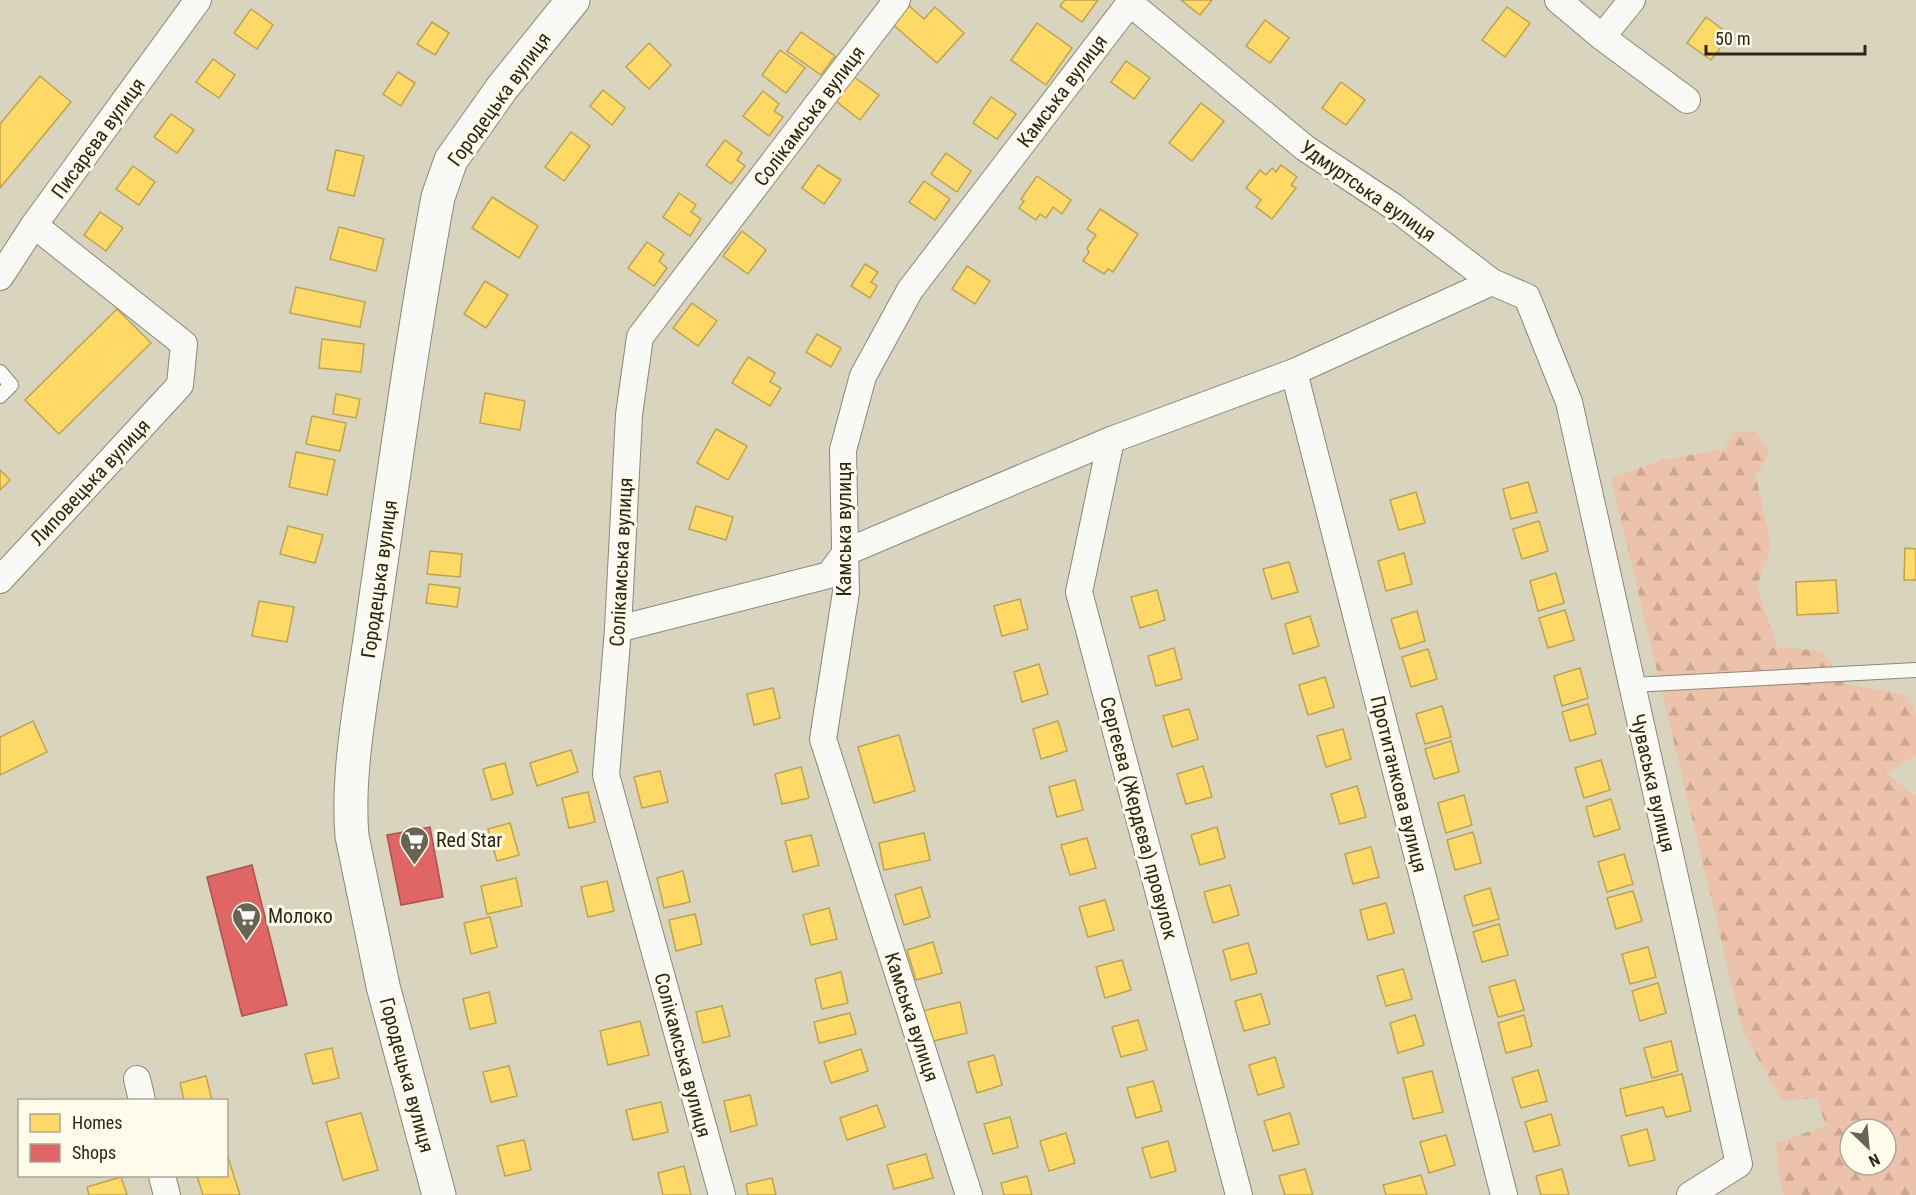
<svg xmlns="http://www.w3.org/2000/svg" width="1916" height="1195" font-family="'Roboto Condensed',sans-serif">
<style>
.forest{fill:url(#forest-firs);fill-rule:evenodd}
.homes{fill:#ffd966;stroke:#bfa44e;stroke-width:1.5}
.shops{fill:#e06666;stroke:#a9534e;stroke-width:1.5}
.lines{fill:none;stroke-linecap:round;stroke-linejoin:round}
.lane-casing{stroke:#8b8877;stroke-width:16}
.street-casing{stroke:#8b8877;stroke-width:28}
.secondary-casing{stroke:#8b8877;stroke-width:35}
.lane{stroke:#f9f9f5;stroke-width:14}
.street{stroke:#f9f9f5;stroke-width:26}
.secondary{stroke:#f9f9f5;stroke-width:33}
.labels{text-anchor:middle;dominant-baseline:central;stroke-width:6;stroke-linejoin:round;paint-order:stroke}
.street-label{font-size:20px;fill:#2a2717;stroke:#fffcec}
.poi-label{font-size:20px;fill:#2a2717;stroke:#fffcec;text-anchor:start}
</style>
<defs>
<pattern id="forest-firs" width="22" height="20" patternUnits="userSpaceOnUse" patternTransform="scale(1.5)"><rect width="22" height="20" fill="#edc2ab"/><path d="M5 1l3.5 6h-7zM16 11l3.5 6h-7z" fill="#cba792"/></pattern>
</defs>
<rect width="100%" height="100%" fill="#d8d4be"/>
<!-- forest -->
<path class="forest" d="M1733 431 1756 432 1769 453 1756 476 1771 546 1757 587 1777 647 1822 651 1846 684 1907 695 1916 715V755L1886 773 1916 797V1195H1784L1779 1180 1776 1143 1826 1126 1817 1098 1782 1101 1743 1032 1611 478 1661 460 1725 449ZM1850 1129H1886V1165H1850Z"/>
<!-- homes -->
<g class="homes">
<path d="M1065 0H1098L1082 22 1060 6Z"/>
<path d="M1181 0H1212L1200 15Z"/>
<path d="M907 4 924 19 935 7 964 33 937 63 890 22Z"/>
<path d="M1507 7 1530 23 1505 57 1482 40Z"/>
<path d="M251 9 273 25 257 49 234 33Z"/>
<path d="M1706 17 1730 35 1711 60 1687 43Z"/>
<path d="M1265 20 1289 38 1270 63 1246 46Z"/>
<path d="M432 22 449 33 435 55 417 44Z"/>
<path d="M1037 23 1072 48 1046 85 1011 60Z"/>
<path d="M801 32 835 56 821 75 787 51Z"/>
<path d="M649 43 671 65 649 89 626 67Z"/>
<path d="M780 50 805 68 786 93 762 75Z"/>
<path d="M213 59 235 75 219 98 196 82Z"/>
<path d="M1126 61 1150 78 1134 99 1111 82Z"/>
<path d="M398 72 415 83 401 106 383 94Z"/>
<path d="M40 76 71 102 0 188V124Z"/>
<path d="M854 77 879 95 860 120 836 101Z"/>
<path d="M1341 82 1365 100 1346 125 1322 108Z"/>
<path d="M603 90 625 108 612 125 590 106Z"/>
<path d="M763 91 779 104 774 111 783 117 769 136 743 116Z"/>
<path d="M991 97 1016 114 997 139 973 123Z"/>
<path d="M1201 103 1224 121 1192 161 1169 143Z"/>
<path d="M171 114 194 130 177 153 154 137Z"/>
<path d="M571 132 590 146 564 181 545 167Z"/>
<path d="M725 140 742 153 737 160 745 166 731 184 706 165Z"/>
<path d="M336 150 364 156 354 196 327 190Z"/>
<path d="M946 153 971 171 957 192 931 174Z"/>
<path d="M818 165 841 180 824 204 802 188Z"/>
<path d="M1281 165 1297 177 1291 185 1296 188 1272 219 1256 207 1261 200 1246 188 1260 170 1266 175 1272 168 1276 172Z"/>
<path d="M133 166 155 182 139 205 116 189Z"/>
<path d="M1037 176 1071 200 1062 214 1053 207 1046 218 1040 214 1036 220 1019 208 1024 201 1021 199Z"/>
<path d="M924 181 950 199 935 220 909 202Z"/>
<path d="M679 193 696 205 691 212 701 219 690 236 663 217Z"/>
<path d="M492 197 538 226 519 258 472 228Z"/>
<path d="M1100 209 1138 234 1113 272 1108 269 1104 274 1083 261 1089 252 1087 248 1096 235 1087 229Z"/>
<path d="M100 212 123 228 106 251 84 235Z"/>
<path d="M339 227 384 239 376 271 330 259Z"/>
<path d="M742 231 766 250 748 274 723 256Z"/>
<path d="M647 242 664 254 659 261 667 268 654 286 628 268Z"/>
<path d="M865 264 878 272 871 282 877 286 870 298 851 286Z"/>
<path d="M967 266 990 281 975 304 952 289Z"/>
<path d="M485 281 508 295 486 328 464 314Z"/>
<path d="M296 287 365 302 360 327 290 313Z"/>
<path d="M692 303 717 321 698 346 673 328Z"/>
<path d="M117 309 151 343 59 434 25 400Z"/>
<path d="M817 334 841 348 831 367 806 352Z"/>
<path d="M322 339 364 344 361 372 319 368Z"/>
<path d="M748 357 775 373 770 382 781 388 770 406 732 383Z"/>
<path d="M485 393 525 401 520 430 480 423Z"/>
<path d="M336 394 360 399 356 418 333 414Z"/>
<path d="M312 416 346 423 340 451 306 444Z"/>
<path d="M716 429 747 446 728 480 697 463Z"/>
<path d="M296 452 335 460 327 495 289 487Z"/>
<path d="M0 470 10 480 0 490Z"/>
<path d="M1528 482 1537 512 1511 519 1503 489Z"/>
<path d="M1416 492 1425 523 1399 530 1390 500Z"/>
<path d="M696 506 733 517 726 540 689 529Z"/>
<path d="M1539 521 1548 551 1522 559 1513 529Z"/>
<path d="M288 526 323 535 315 563 280 554Z"/>
<path d="M1905 548 1916 549V580H1904Z"/>
<path d="M430 551 462 554 460 577 427 574Z"/>
<path d="M1404 553 1412 584 1386 591 1378 561Z"/>
<path d="M1289 562 1298 592 1272 599 1263 569Z"/>
<path d="M1556 573 1564 603 1538 611 1530 581Z"/>
<path d="M1836 580 1838 613 1797 615 1796 582Z"/>
<path d="M429 584 460 588 457 607 426 603Z"/>
<path d="M1157 590 1165 620 1140 628 1131 597Z"/>
<path d="M1020 599 1028 629 1002 636 994 606Z"/>
<path d="M259 601 294 607 287 642 252 636Z"/>
<path d="M1565 610 1574 640 1548 648 1539 618Z"/>
<path d="M1417 611 1425 641 1400 649 1391 619Z"/>
<path d="M1310 616 1319 646 1293 654 1285 624Z"/>
<path d="M1174 648 1182 679 1156 686 1148 656Z"/>
<path d="M1428 649 1437 679 1411 687 1402 657Z"/>
<path d="M1039 664 1048 694 1022 702 1014 672Z"/>
<path d="M1580 668 1588 698 1562 706 1554 676Z"/>
<path d="M1325 677 1334 707 1308 715 1299 685Z"/>
<path d="M773 688 780 718 754 725 747 694Z"/>
<path d="M1588 704 1596 734 1570 741 1562 712Z"/>
<path d="M1442 706 1451 737 1425 744 1416 714Z"/>
<path d="M1189 709 1198 739 1172 747 1163 716Z"/>
<path d="M33 721 47 752 0 775V737Z"/>
<path d="M1058 721 1067 751 1041 759 1033 729Z"/>
<path d="M1343 729 1351 759 1326 767 1317 736Z"/>
<path d="M899 735 915 791 874 803 858 747Z"/>
<path d="M1451 741 1459 772 1434 779 1425 749Z"/>
<path d="M571 750 578 772 537 786 530 763Z"/>
<path d="M1601 760 1610 790 1584 798 1575 768Z"/>
<path d="M505 763 513 794 492 800 483 769Z"/>
<path d="M1203 766 1212 797 1186 804 1177 774Z"/>
<path d="M801 767 809 798 782 804 775 774Z"/>
<path d="M660 771 668 802 642 808 634 777Z"/>
<path d="M1075 780 1083 810 1057 817 1049 787Z"/>
<path d="M1357 786 1366 817 1340 824 1331 794Z"/>
<path d="M588 792 595 822 569 828 562 798Z"/>
<path d="M1464 795 1472 825 1446 833 1438 803Z"/>
<path d="M1611 799 1620 829 1594 837 1586 807Z"/>
<path d="M510 823 519 855 497 861 488 829Z"/>
<path d="M1217 827 1225 858 1200 865 1191 835Z"/>
<path d="M1473 832 1481 863 1455 870 1447 840Z"/>
<path d="M924 833 930 860 884 870 879 843Z"/>
<path d="M811 835 819 865 793 872 785 841Z"/>
<path d="M1087 838 1096 868 1070 875 1061 845Z"/>
<path d="M1371 847 1379 877 1353 884 1345 854Z"/>
<path d="M1624 854 1633 884 1607 892 1598 862Z"/>
<path d="M683 871 690 902 664 908 657 878Z"/>
<path d="M516 878 522 906 487 914 481 886Z"/>
<path d="M607 881 614 911 588 917 581 887Z"/>
<path d="M1230 885 1239 915 1213 923 1204 892Z"/>
<path d="M921 887 930 917 904 925 895 895Z"/>
<path d="M1490 888 1499 919 1473 926 1464 896Z"/>
<path d="M1633 891 1642 921 1616 929 1607 898Z"/>
<path d="M1105 900 1114 930 1088 937 1079 907Z"/>
<path d="M1386 903 1394 933 1368 940 1360 910Z"/>
<path d="M829 908 837 939 811 945 803 915Z"/>
<path d="M695 914 702 944 676 951 669 920Z"/>
<path d="M490 917 497 947 471 954 464 923Z"/>
<path d="M1499 924 1508 955 1482 962 1473 932Z"/>
<path d="M933 942 942 973 916 980 907 950Z"/>
<path d="M1248 943 1257 973 1231 980 1223 950Z"/>
<path d="M1648 947 1656 977 1630 984 1622 954Z"/>
<path d="M1122 960 1131 990 1105 998 1096 967Z"/>
<path d="M1403 969 1412 999 1386 1006 1377 976Z"/>
<path d="M841 972 848 1003 822 1009 815 979Z"/>
<path d="M1515 980 1524 1010 1498 1017 1489 987Z"/>
<path d="M1658 983 1666 1013 1640 1021 1632 991Z"/>
<path d="M489 992 496 1023 470 1029 463 999Z"/>
<path d="M1261 994 1270 1024 1244 1031 1235 1001Z"/>
<path d="M960 1002 967 1033 925 1043 918 1012Z"/>
<path d="M722 1006 730 1036 703 1043 696 1012Z"/>
<path d="M850 1013 856 1034 819 1043 814 1022Z"/>
<path d="M1415 1015 1424 1045 1398 1053 1390 1023Z"/>
<path d="M1524 1015 1532 1046 1506 1053 1498 1023Z"/>
<path d="M1138 1020 1147 1050 1121 1057 1112 1027Z"/>
<path d="M640 1021 649 1055 608 1065 600 1031Z"/>
<path d="M1671 1041 1678 1071 1652 1078 1644 1048Z"/>
<path d="M332 1048 339 1078 313 1084 305 1054Z"/>
<path d="M861 1049 868 1071 831 1083 824 1062Z"/>
<path d="M994 1055 1002 1085 977 1093 968 1062Z"/>
<path d="M1275 1057 1284 1087 1258 1095 1249 1065Z"/>
<path d="M509 1066 517 1096 491 1102 483 1072Z"/>
<path d="M1538 1070 1547 1101 1521 1108 1512 1078Z"/>
<path d="M1432 1071 1443 1112 1413 1119 1403 1078Z"/>
<path d="M1682 1074 1691 1111 1666 1117 1663 1107 1626 1116 1620 1089Z"/>
<path d="M206 1076 212 1100H184L180 1083Z"/>
<path d="M1153 1081 1162 1111 1136 1118 1127 1088Z"/>
<path d="M750 1095 757 1125 731 1132 724 1101Z"/>
<path d="M661 1102 668 1132 633 1140 626 1110Z"/>
<path d="M877 1105 885 1127 847 1140 840 1118Z"/>
<path d="M361 1113 378 1170 343 1180 326 1122Z"/>
<path d="M1290 1113 1299 1144 1273 1151 1264 1121Z"/>
<path d="M1551 1114 1560 1145 1534 1152 1525 1122Z"/>
<path d="M1010 1117 1018 1147 993 1154 984 1124Z"/>
<path d="M1647 1129 1655 1160 1629 1166 1621 1136Z"/>
<path d="M1066 1133 1075 1163 1049 1171 1040 1141Z"/>
<path d="M1446 1135 1455 1165 1429 1173 1420 1142Z"/>
<path d="M524 1140 531 1170 505 1176 497 1146Z"/>
<path d="M1168 1141 1176 1171 1151 1178 1142 1148Z"/>
<path d="M226 1151 240 1195H203L197 1176H226Z"/>
<path d="M926 1154 933 1178 894 1189 887 1165Z"/>
<path d="M684 1166 691 1195H663L658 1173Z"/>
<path d="M1305 1169 1313 1195H1285L1279 1176Z"/>
<path d="M1562 1169 1569 1195H1541L1536 1176Z"/>
<path d="M1421 1175 1427 1195H1386L1383 1185Z"/>
<path d="M1027 1176 1032 1195H1004L1001 1183Z"/>
<path d="M121 1177 127 1195H89L87 1187Z"/>
<path d="M772 1178 776 1195H748L746 1184Z"/>
</g>
<!-- shops -->
<g class="shops">
<path d="M430 827 443 897 401 905 387 835Z"/>
<path d="M252 865 287 1005 242 1016 207 877Z"/>
</g>
<g class="lines">
<defs>
<g id="lane">
<path d="M0 372 11 385 0 396"/>
<path d="M1631 685 1916 670"/>
</g>
<g id="street">
<path d="M1558 0 1602 37 1687 100"/>
<path d="M1130 3 1305 148 1394 207 1492 282 1527 297 1569 402 1739 1164 1690 1195"/>
<path d="M1602 37 1632 0"/>
<path d="M0 277 34 225 198 0"/>
<path d="M1294 372 1504 1195"/>
<path d="M1111 440 1079 592 1239 1195"/>
<path d="M0 580 180 385 184 344 34 225"/>
<path d="M618 629 829 575 846 552 1111 440 1294 372 1492 282"/>
<path d="M137 1079 142 1100"/>
<path d="M162 1176 167 1195"/>
<path d="M722 1195 606 775 618 629 629 415 640 337 897 0"/>
<path d="M969 1195 823 739 846 592 843 450 863 376 910 290 1132 0"/>
</g>
<path id="secondary" d="M439 1195 383 986 352 836C346 767 365 681 374 611 394 473 413 334 438 197L451 160 502 88 573 0"/>
</defs>
<!-- lane casing -->
<use href="#lane" class="lane-casing"/>
<!-- street casing -->
<use href="#street" class="street-casing"/>
<!-- secondary casing -->
<use href="#secondary" class="secondary-casing"/>
<!-- lane -->
<use href="#lane" class="lane"/>
<!-- street -->
<use href="#street" class="street"/>
<!-- secondary -->
<use href="#secondary" class="secondary"/>
</g>
<!-- icons -->
<defs>
<symbol id="supermarket-pin" viewBox="-11 -11 22 30"><path d="M0 17L-7.5 6A9.5 9.5 0 1 1 7.5 6Z" fill="#676451" stroke="#fffcec"/><path d="M-6-5.5h2.5l.6 2H6L4.5 2H-2.5L-4.4-4H-6ZM-1.5 3.2a1.3 1.3 0 1 0 .1 0ZM3 3.2a1.3 1.3 0 1 0 .1 0Z" fill="#fff"/></symbol>
</defs>
<g fill-rule="evenodd">
<use href="#supermarket-pin" x="398" y="824" width="33" height="45"/>
<use href="#supermarket-pin" x="230" y="900" width="33" height="45"/>
</g>
<g class="labels">
<!-- street labels -->
<g class="street-label">
<text transform="translate(1062 91) rotate(-53)">Камська вулиця</text>
<text transform="translate(499 99) rotate(-54)">Городецька вулиця</text>
<text transform="translate(809 116) rotate(-53)">Солікамська вулиця</text>
<text transform="translate(98 138) rotate(-54)">Писарєва вулиця</text>
<text transform="translate(1368 191) rotate(35)">Удмуртська вулиця</text>
<text transform="translate(90 482) rotate(-47)">Липовецька вулиця</text>
<text transform="translate(844 529) rotate(-90)">Камська вулиця</text>
<text transform="translate(621 562) rotate(-87)">Солікамська вулиця</text>
<text transform="translate(379 579) rotate(-82)">Городецька вулиця</text>
<text transform="translate(1653 783) rotate(77)">Чуваська вулиця</text>
<text transform="translate(1399 784) rotate(76)">Протитанкова вулиця</text>
<text transform="translate(1139 818) rotate(75)">Сергеєва (Жердєва) провулок</text>
<text transform="translate(912 1017) rotate(72)">Камська вулиця</text>
<text transform="translate(683 1055) rotate(75)">Солікамська вулиця</text>
<text transform="translate(407 1075) rotate(75)">Городецька вулиця</text>
</g>
<!-- poi labels -->
<g class="poi-label">
<text x="436" y="840">Red Star</text>
<text x="268" y="916">Молоко</text>
</g>
</g>
<!-- legend -->
<rect x="18" y="1099" width="210" height="78" fill="#fffcec" stroke="#aaa797" stroke-width="1.5"/>
<rect x="30" y="1114" width="30" height="18" fill="#ffd966" stroke="#aaa797" stroke-width="1.5"/>
<text x="72" y="1129" font-size="18" fill="#2a2717">Homes</text>
<rect x="30" y="1144" width="30" height="18" fill="#e06666" stroke="#aaa797" stroke-width="1.5"/>
<text x="72" y="1159" font-size="18" fill="#2a2717">Shops</text>
<!-- north arrow -->
<g transform="translate(1868 1147) rotate(154)"><circle r="28" fill="#fffcec" stroke="#aaa797" stroke-width="1.5"/>
<path d="M0-4.5L10 22L0 15L-10 22Z" fill="#676451"/>
<text y="-9" font-size="16" font-weight="bold" text-anchor="middle" fill="#2a2717">N</text>
</g>
<!-- scale -->
<path d="M1706 45v9h159v-9" fill="none" stroke="#2a2717" stroke-width="3"/>
<text x="1715" y="45" font-size="18" fill="#2a2717" stroke="#fffcec" stroke-width="4.5" paint-order="stroke">50 m</text>
</svg>
